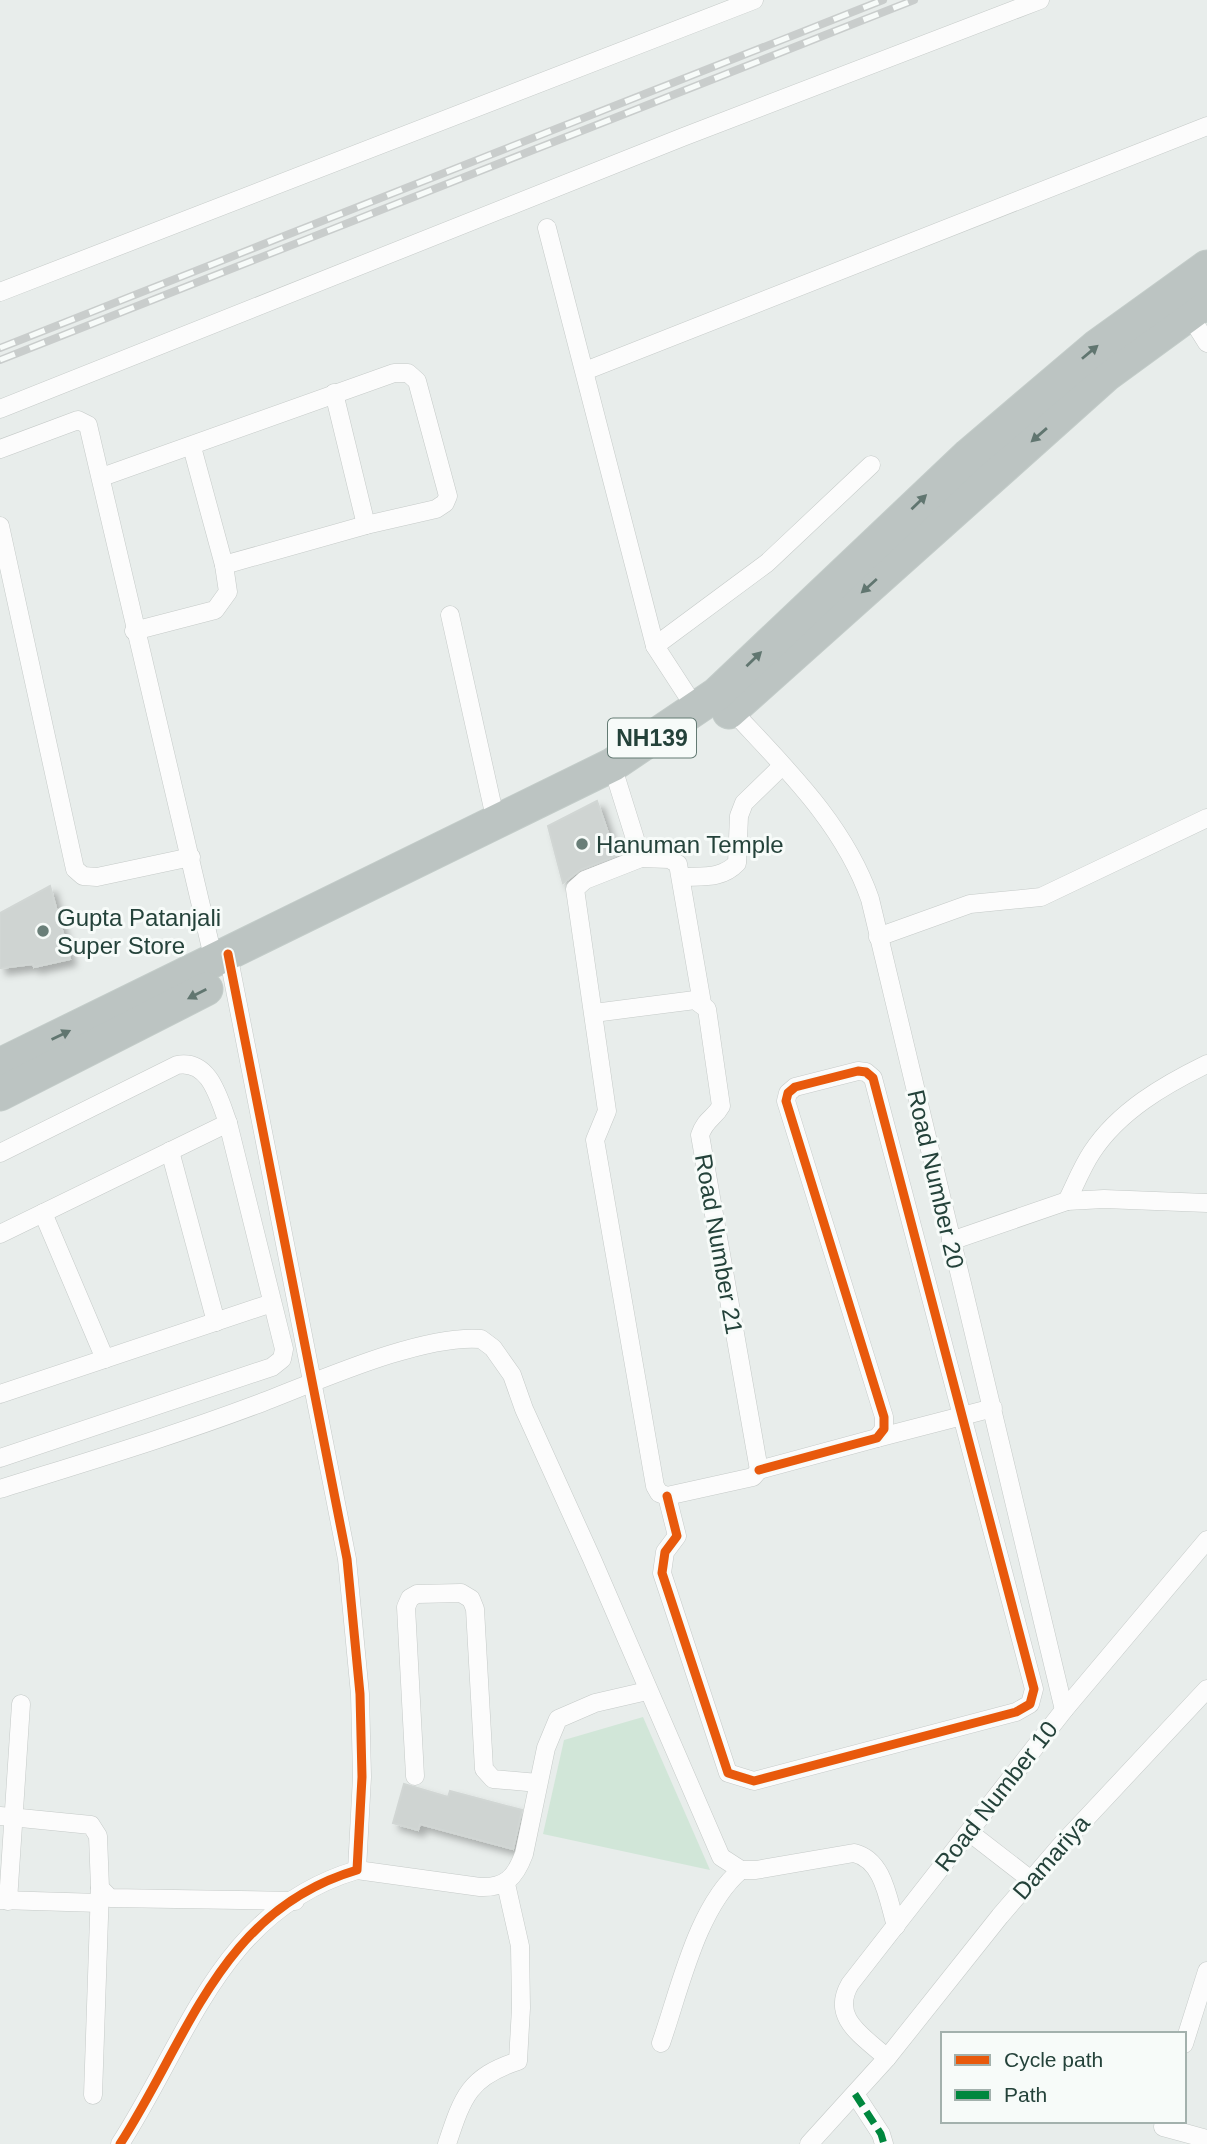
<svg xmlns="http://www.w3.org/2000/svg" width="1207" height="2144" font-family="Arial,sans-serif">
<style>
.green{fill:#d1e6d8}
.building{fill:#cfd4d2;stroke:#d1d6d4;stroke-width:2;filter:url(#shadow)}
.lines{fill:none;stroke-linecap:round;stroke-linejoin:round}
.street-casing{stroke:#c5cac8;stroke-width:19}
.highway-casing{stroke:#c3ccc9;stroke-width:35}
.street{stroke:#fcfcfc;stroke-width:18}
.highway{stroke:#bcc4c2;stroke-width:33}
.rail-casing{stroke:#c9cdcc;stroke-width:8}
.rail{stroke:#f7fbf9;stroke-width:5;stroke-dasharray:16;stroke-linecap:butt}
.quiet{stroke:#00873e;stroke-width:7;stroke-dasharray:14 7;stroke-linecap:butt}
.cycleway-casing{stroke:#f7fbf9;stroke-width:13}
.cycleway{stroke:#e8590c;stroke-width:9}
.oneway{fill:#617670}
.poi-dot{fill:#697e78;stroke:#f7fbf9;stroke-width:2.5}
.labels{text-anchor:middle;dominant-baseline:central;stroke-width:6;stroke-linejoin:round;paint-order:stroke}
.shield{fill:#f7fbf9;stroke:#637a73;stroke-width:2}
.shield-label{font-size:23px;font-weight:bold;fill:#24423a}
.poi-label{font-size:24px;fill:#24423a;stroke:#f7fbf9;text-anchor:start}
.street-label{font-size:24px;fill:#24423a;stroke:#f7fbf9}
</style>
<defs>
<filter id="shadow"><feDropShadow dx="6" dy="6" stdDeviation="3.5" flood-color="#0004"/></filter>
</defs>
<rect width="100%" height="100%" fill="#e8edeb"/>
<!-- green -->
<path class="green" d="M643 1717 710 1870 543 1834 564 1740Z"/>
<!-- building -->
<g class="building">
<path d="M597 801 616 856 580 870 563 883 548 826Z"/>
<path d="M50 886 70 959 34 967 33 964 0 968V913Z"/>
<path d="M404 1784 448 1797 450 1791 522 1810 513 1849 420 1824 418 1830 393 1823Z"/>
</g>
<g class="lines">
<defs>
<g id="street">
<path d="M547 228 655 646 696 709"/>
<path d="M0 292 754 0"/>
<path d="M1185 308 1207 343"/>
<path d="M585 371 1207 126"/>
<path d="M334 393 366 525"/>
<path d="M0 409 683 137 1040 0"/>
<path d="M0 449 78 420 88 425 214 961"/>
<path d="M102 477 394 373H408L417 381 448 496 445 503 436 509 366 525 224 565"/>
<path d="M0 526 75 869 83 876 97 877 191 857"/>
<path d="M450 615 496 822"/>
<path d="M134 631 215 610 228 592 224 565 192 447"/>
<path d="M655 646 767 563 871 465"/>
<path d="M727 705C781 764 843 821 870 899L1064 1710"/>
<path d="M641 858 669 859 678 864 702 1003"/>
<path d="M683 877C703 876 722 879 737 863L739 816 744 803 782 766"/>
<path d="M878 937 970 904 1041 897 1207 818"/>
<path d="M594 1013 695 1000 707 1009 721 1106C714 1119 706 1118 700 1135L759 1470 753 1477 667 1496 659 1493 655 1486 595 1140 607 1111 575 889 585 880 641 858 612 765"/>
<path d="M170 1151 216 1322"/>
<path d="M0 1153 177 1065C210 1059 219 1099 228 1123L284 1349 282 1359 272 1367 0 1458"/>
<path d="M1067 1201C1075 1185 1082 1167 1092 1152 1119 1111 1164 1085 1207 1064"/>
<path d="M43 1213 105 1359"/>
<path d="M0 1234 228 1123"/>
<path d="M951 1241 1067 1201 1104 1199 1207 1203"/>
<path d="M0 1394 272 1303"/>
<path d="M877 1438 993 1408"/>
<path d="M0 1489C86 1462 173 1436 258 1404 316 1382 421 1334 481 1339L493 1348 512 1375 524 1409 592 1559 721 1857 741 1870H756L854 1853C884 1860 888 1900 896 1926"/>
<path d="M667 1496 677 1536 665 1552 662 1573 728 1773 754 1781 1016 1712 1030 1704 1034 1689 873 1078 866 1072 858 1071 795 1087 788 1093 786 1101 884 1417V1429L877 1438 759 1470"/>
<path d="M415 1776 406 1607 410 1598 417 1594 461 1593 471 1599 475 1609 484 1769 493 1779 538 1783"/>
<path d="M0 1816 91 1825 98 1836 100 1888 110 1898 295 1901"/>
<path d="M969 1832 1031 1880"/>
<path d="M357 1870 480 1887C505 1888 515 1878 524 1854L546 1748 558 1719 595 1703 647 1691"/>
<path d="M0 1900 100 1903"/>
<path d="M8 1901 21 1704"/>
<path d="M661 2043C680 1989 697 1907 741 1870"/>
<path d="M1184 2044 1207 1971"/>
<path d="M887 2058C863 2036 830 2018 850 1984L1064 1710 1207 1540"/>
<path d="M855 2094 881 2134 884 2144"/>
<path d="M93 2095 100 1888"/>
<path d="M1164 2121 1163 2127 1207 2139"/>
<path d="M120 2144C189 2037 221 1910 357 1870L362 1777 360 1694 347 1559 228 954"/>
<path d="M447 2144C463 2096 469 2077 518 2061L521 2008 520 1946 506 1884"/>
<path d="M809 2144 887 2058 1000 1916 1063 1843 1207 1689"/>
</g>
<g id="highway">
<path d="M729 712 1106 375 1207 301"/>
<path d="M0 1065 612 765 717 694 969 455 1096 347 1207 267"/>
<path d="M0 1094 206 989"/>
</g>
</defs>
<!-- street casing -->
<use href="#street" class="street-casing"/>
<!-- highway casing -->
<use href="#highway" class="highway-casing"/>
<!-- street -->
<use href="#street" class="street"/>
<!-- highway -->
<use href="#highway" class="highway"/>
<defs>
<g id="rail">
<path d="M0 348 883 0"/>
<path d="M0 360 914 0"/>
</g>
</defs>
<!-- rail casing -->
<use href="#rail" class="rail-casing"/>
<!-- rail -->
<use href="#rail" class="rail"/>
<!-- quiet -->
<path class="quiet" d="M855 2094 881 2134 884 2144"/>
<defs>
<g id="cycleway">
<path d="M667 1496 677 1536 665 1552 662 1573 728 1773 754 1781 1016 1712 1030 1704 1034 1689 873 1078 866 1072 858 1071 795 1087 788 1093 786 1101 884 1417V1429L877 1438 759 1470"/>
<path d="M120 2144C189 2037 221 1910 357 1870L362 1777 360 1694 347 1559 228 954"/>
</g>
</defs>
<!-- cycleway casing -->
<use href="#cycleway" class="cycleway-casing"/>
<!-- cycleway -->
<use href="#cycleway" class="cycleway"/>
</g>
<!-- one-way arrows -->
<defs><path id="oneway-solid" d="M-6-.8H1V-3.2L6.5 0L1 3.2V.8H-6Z" transform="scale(1.75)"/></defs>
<g class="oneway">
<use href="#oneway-solid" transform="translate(1090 352) rotate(-40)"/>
<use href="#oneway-solid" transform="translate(1039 435) rotate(139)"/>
<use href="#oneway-solid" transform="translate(919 502) rotate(-44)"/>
<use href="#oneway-solid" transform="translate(869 586) rotate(138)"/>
<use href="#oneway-solid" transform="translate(754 659) rotate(-44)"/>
<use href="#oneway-solid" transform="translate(197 994) rotate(153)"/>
<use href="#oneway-solid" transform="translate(61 1035) rotate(-26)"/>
</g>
<!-- markers -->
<g class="poi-dot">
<circle cx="582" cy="844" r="7"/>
<circle cx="43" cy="931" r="7"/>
</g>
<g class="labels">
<!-- shield labels -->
<rect class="shield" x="608" y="718.5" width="88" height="39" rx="5"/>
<g class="shield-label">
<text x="652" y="738">NH139</text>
</g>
<!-- poi labels -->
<g class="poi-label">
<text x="596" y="844">Hanuman Temple</text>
<text x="57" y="917">Gupta Patanjali<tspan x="57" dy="28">Super Store</tspan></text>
</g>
<!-- street labels -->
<g class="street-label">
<text transform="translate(936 1179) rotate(77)">Road Number 20</text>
<text transform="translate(719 1244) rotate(80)">Road Number 21</text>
<text transform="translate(996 1796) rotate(-52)">Road Number 10</text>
<text transform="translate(1051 1857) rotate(-49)">Damariya</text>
</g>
</g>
<!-- legend -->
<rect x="941" y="2032" width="245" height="91" fill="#f7fbf9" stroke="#a3b1ad" stroke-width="2"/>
<rect x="955" y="2055" width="35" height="10" fill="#e8590c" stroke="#a3b1ad" stroke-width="2"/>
<text x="1004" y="2067" font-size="21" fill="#24423a">Cycle path</text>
<rect x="955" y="2090" width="35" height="10" fill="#00873e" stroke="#a3b1ad" stroke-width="2"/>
<text x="1004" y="2102" font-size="21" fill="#24423a">Path</text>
</svg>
